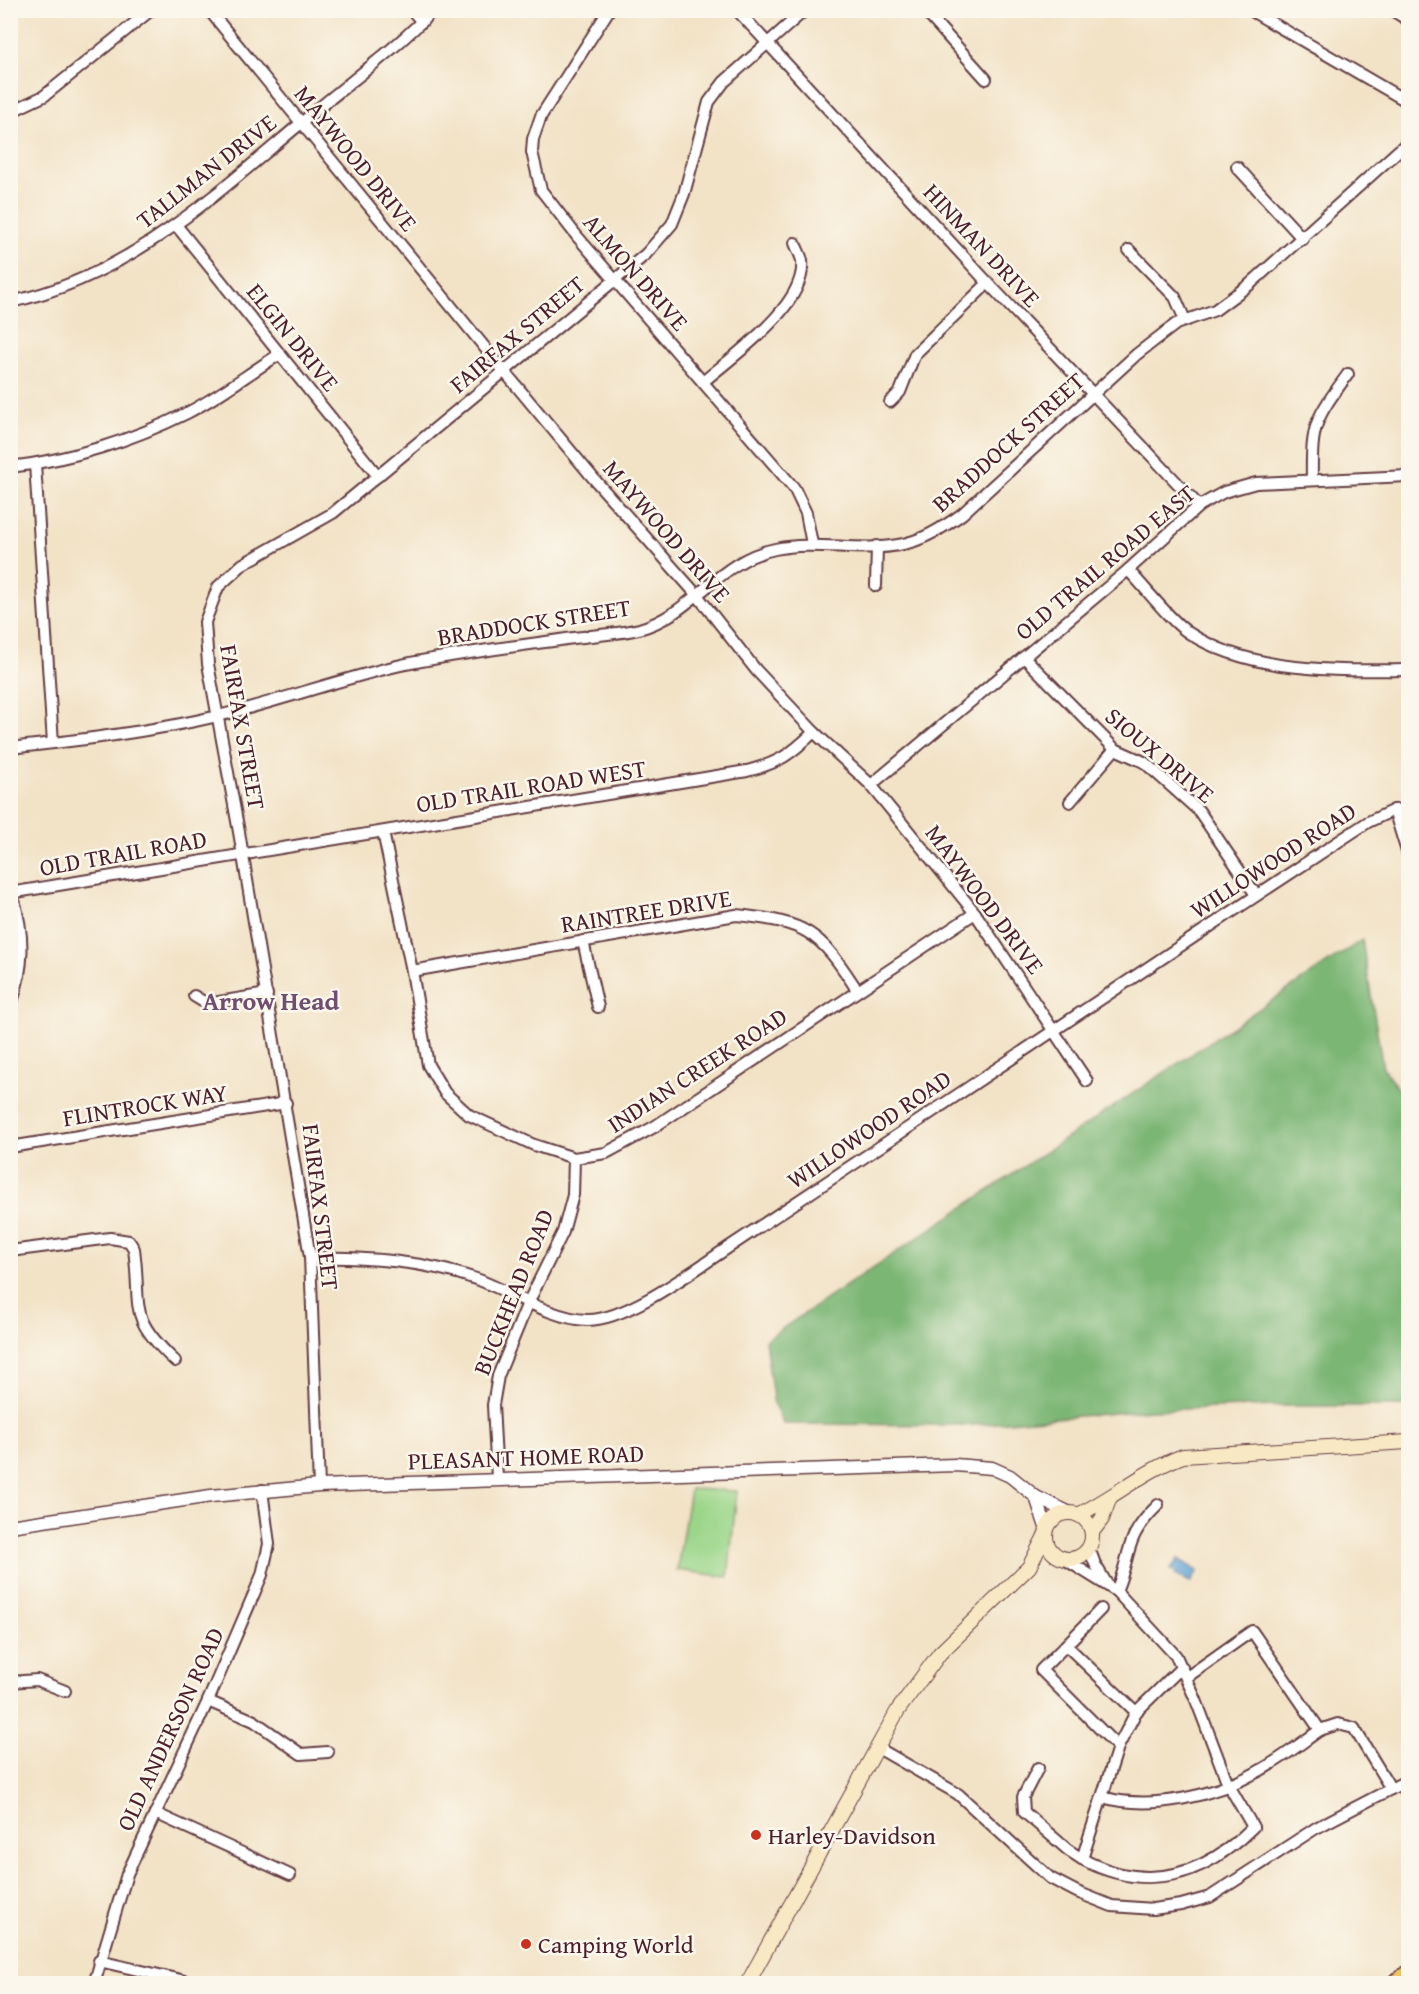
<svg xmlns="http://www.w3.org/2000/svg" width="1419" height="1994" font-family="'Gentium Book Plus',serif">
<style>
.green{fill:#9ad588;stroke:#727a5a;stroke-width:1.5}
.forest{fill:#7bb674;stroke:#626a50;stroke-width:1.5}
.water{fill:#61a4d5;stroke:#566280;stroke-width:1.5}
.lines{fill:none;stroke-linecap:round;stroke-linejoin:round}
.minor-casing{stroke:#633c42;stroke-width:14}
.tertiary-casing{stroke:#633c42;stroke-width:15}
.secondary-casing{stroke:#633c42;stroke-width:16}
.motorway-casing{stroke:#633c42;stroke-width:21}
.minor{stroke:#fff;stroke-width:10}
.tertiary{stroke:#fff;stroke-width:12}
.secondary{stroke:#f8e8c3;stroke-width:14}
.motorway{stroke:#eec569;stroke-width:18}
.poi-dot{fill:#c8321e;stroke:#fbf7ec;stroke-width:2}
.labels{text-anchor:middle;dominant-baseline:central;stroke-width:5;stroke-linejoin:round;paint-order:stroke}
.street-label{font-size:24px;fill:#4a1f2b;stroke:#fbf7ec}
.poi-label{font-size:24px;fill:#4a1f2b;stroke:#fbf7ec;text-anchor:start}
.neighbourhood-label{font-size:26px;font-weight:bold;fill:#6f4e6f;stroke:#fbf7ec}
</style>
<rect width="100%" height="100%" fill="#fbf7ec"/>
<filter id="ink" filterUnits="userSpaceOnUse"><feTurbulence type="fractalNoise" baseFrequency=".0167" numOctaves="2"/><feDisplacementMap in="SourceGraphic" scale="12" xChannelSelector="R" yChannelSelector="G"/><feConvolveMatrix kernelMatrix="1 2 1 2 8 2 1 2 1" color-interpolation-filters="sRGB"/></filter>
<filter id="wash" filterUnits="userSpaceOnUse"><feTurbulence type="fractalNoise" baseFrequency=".008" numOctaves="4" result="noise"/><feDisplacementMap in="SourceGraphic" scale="24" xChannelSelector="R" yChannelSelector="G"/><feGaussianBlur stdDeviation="1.35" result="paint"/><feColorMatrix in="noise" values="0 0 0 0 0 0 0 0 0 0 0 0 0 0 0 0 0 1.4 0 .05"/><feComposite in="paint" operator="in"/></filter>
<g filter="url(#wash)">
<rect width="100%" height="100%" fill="#f2e2c6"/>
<!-- green -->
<path class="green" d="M690 1489 737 1491 728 1577 677 1570Z"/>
<!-- forest -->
<path class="forest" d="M1362 940 1383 1068 1408 1103V1406H1278L1151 1410 973 1425 784 1424 774 1405 765 1340Z"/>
<!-- water -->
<path class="water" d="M1178 1559 1198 1571 1191 1582 1175 1575 1176 1572 1171 1570Z"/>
</g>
<g filter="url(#ink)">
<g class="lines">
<defs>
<g id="minor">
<path d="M209 10 504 371 594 479 697 595 756 670 814 732 871 785 975 913 1087 1081"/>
<path d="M412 10 422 22"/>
<path d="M609 10 541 116 533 139 532 152 541 190 576 235 794 488 806 513 812 544"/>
<path d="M737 10 988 283 1199 506"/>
<path d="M924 10 986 79"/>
<path d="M1250 10 1408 102"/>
<path d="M1392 10 1408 20"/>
<path d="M10 112 44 96 151 10"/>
<path d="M1237 167 1303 239"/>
<path d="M176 225 378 476"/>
<path d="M1129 250 1175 297 1185 320"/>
<path d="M10 302C131 277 220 190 312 114 352 80 397 48 433 10"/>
<path d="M703 382C733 356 807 305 802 261 801 255 797 249 795 243"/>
<path d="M890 402 900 392 915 354 988 283"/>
<path d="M35 464 53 743"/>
<path d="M10 467C70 460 133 440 187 413 219 397 249 373 280 354"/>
<path d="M1312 480C1311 424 1315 419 1348 374"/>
<path d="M1128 570C1145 587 1170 621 1189 633 1250 673 1338 671 1408 670"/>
<path d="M876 586 877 546"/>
<path d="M1024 657 1115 749 1144 762 1199 811 1256 895"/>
<path d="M10 748C80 740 150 732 218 716 280 701 340 679 401 665 458 653 517 646 574 638 596 635 618 634 639 629 692 615 718 560 775 549 820 539 870 556 914 541 932 535 947 525 962 514L1137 354 1176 324 1215 310 1249 285 1408 142"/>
<path d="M871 785 1128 570 1199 506 1224 492 1256 483 1408 476"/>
<path d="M1070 802 1115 749"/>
<path d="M1394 810 1408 855"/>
<path d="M383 832 412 971 428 1065 445 1093 469 1115 534 1145 574 1158 606 1153 654 1127 975 913"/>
<path d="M10 893 747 771C779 763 791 754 814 732"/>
<path d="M583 941 598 1007"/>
<path d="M412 971 736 915C807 922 819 931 857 990"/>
<path d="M194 996 207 1004 267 994"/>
<path d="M10 1008C25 966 25 935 12 893"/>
<path d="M10 1147 286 1103"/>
<path d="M10 1251 110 1238 129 1241 134 1249C142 1309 126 1315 175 1361"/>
<path d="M310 1257C367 1258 424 1260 479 1280 511 1292 552 1319 587 1320 628 1321 698 1267 732 1245 785 1210 838 1175 890 1140 1049 1033 1208 927 1368 822L1394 810 1408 809"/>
<path d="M497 1478 493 1405 498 1376 528 1303 563 1232 573 1195 574 1158"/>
<path d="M319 1486 310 1257 239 832 208 664 205 622 218 587 243 564 333 513 616 279 646 254 672 224 684 194 709 102 724 82 805 10"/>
<path d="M1089 1548 1095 1564 1107 1584"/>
<path d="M1066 1560 1116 1591 1176 1656 1196 1700 1228 1784 1253 1827C1203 1877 1146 1893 1082 1859L1118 1747 1041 1670 1066 1645 1136 1712 1182 1667"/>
<path d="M1116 1591C1133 1552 1122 1540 1158 1505"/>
<path d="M1066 1645 1101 1609"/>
<path d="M10 1682 37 1680 65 1691"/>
<path d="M208 1701 254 1721 301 1754 328 1752"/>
<path d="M1320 1730 1338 1724 1354 1728 1391 1789"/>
<path d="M1118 1747 1136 1712"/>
<path d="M878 1748 958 1794 1050 1878 1077 1892 1112 1906 1153 1909 1181 1905 1210 1897 1316 1828 1408 1780"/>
<path d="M1038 1768 1023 1797 1024 1812 1068 1850 1082 1859"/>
<path d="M1102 1797C1152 1811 1215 1796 1259 1771 1280 1760 1300 1744 1320 1730L1252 1631 1187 1677"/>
<path d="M155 1813 290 1875"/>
<path d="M99 1961 198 1984"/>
<path d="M94 1984 127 1874 208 1701 262 1575 269 1544 262 1490"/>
</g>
<g id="tertiary">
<path d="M1036 1497 1047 1530"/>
<path d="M10 1526 211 1496 319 1486 955 1465 992 1468 1010 1476 1036 1497 1070 1513"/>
</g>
<g id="secondary">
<circle cx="1069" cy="1536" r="23"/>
<path d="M1078 1515C1115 1497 1143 1471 1183 1456L1408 1442"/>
<path d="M1092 1532 1102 1519 1110 1497"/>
<path d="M747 1984 898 1710 940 1653 1029 1567 1045 1536"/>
</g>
<path id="motorway" d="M1395 1984 1408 1975"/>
</defs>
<!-- minor casing -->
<use href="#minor" class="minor-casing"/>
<!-- tertiary casing -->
<use href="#tertiary" class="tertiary-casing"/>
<!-- secondary casing -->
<use href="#secondary" class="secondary-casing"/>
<!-- motorway casing -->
<use href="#motorway" class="motorway-casing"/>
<!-- minor -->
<use href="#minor" class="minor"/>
<!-- tertiary -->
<use href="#tertiary" class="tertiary"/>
<!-- secondary -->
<use href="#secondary" class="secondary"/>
<!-- motorway -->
<use href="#motorway" class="motorway"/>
</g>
</g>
<!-- markers -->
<g class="poi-dot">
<circle cx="756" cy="1835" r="6"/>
<circle cx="526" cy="1944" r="6"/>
</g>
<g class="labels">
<!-- street labels -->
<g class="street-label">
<text transform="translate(356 158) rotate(51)">MAYWOOD DRIVE</text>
<text transform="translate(206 171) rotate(-38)">TALLMAN DRIVE</text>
<text transform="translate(982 245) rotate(47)">HINMAN DRIVE</text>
<text transform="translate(636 272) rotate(49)">ALMON DRIVE</text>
<text transform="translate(517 334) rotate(-40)">FAIRFAX STREET</text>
<text transform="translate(293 337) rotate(51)">ELGIN DRIVE</text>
<text transform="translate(1008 442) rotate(-42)">BRADDOCK STREET</text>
<text transform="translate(667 531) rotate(49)">MAYWOOD DRIVE</text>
<text transform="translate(1105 562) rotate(-40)">OLD TRAIL ROAD EAST</text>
<text transform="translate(534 622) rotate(-9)">BRADDOCK STREET</text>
<text transform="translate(243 727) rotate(80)">FAIRFAX STREET</text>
<text transform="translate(1160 755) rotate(40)">SIOUX DRIVE</text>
<text transform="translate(531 786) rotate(-9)">OLD TRAIL ROAD WEST</text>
<text transform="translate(123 853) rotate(-10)">OLD TRAIL ROAD</text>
<text transform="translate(1273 860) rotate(-33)">WILLOWOOD ROAD</text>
<text transform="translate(985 899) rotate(53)">MAYWOOD DRIVE</text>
<text transform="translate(646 911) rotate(-9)">RAINTREE DRIVE</text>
<text transform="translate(697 1070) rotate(-33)">INDIAN CREEK ROAD</text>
<text transform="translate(145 1105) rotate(-9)">FLINTROCK WAY</text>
<text transform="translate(869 1129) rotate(-34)">WILLOWOOD ROAD</text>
<text transform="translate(321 1207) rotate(83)">FAIRFAX STREET</text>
<text transform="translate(513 1292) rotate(-68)">BUCKHEAD ROAD</text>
<text transform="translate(526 1457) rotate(-2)">PLEASANT HOME ROAD</text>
<text transform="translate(170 1729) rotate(-65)">OLD ANDERSON ROAD</text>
</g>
<!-- poi labels -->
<g class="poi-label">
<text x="768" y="1835">Harley-Davidson</text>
<text x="538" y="1944">Camping World</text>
</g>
<!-- neighbourhood labels -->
<g class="neighbourhood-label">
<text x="271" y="1000">Arrow Head</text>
</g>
</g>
<!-- margin -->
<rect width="1419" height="1994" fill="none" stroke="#fbf7ec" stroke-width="36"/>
</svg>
